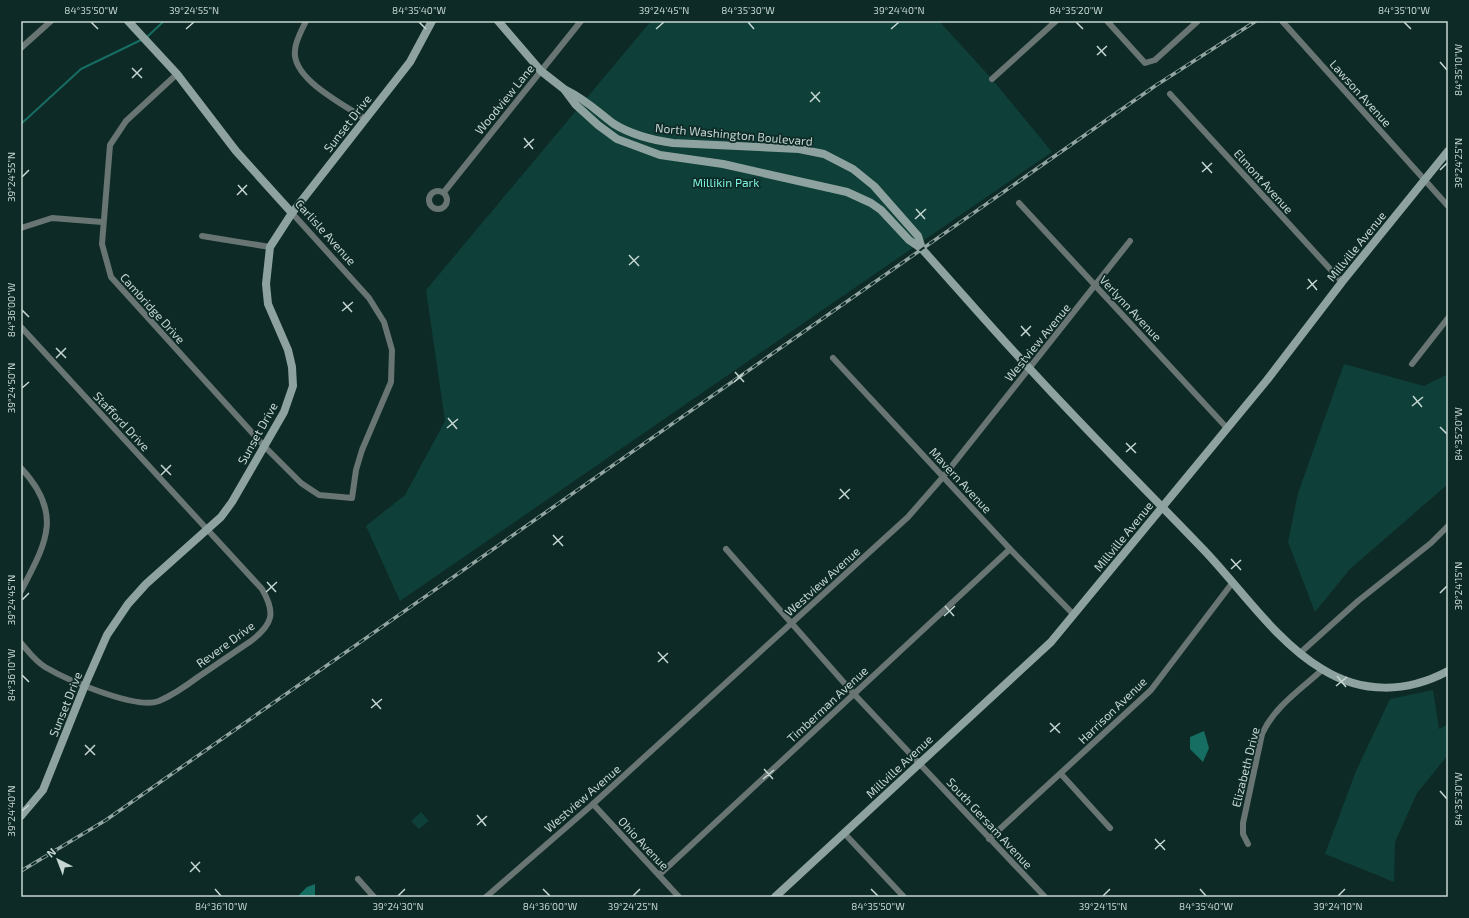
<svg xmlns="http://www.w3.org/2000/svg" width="1469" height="918" font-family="'Exo 2',sans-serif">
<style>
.green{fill:#0e3f38}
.water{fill:#166d61}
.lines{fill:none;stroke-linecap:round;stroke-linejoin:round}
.stream{stroke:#166d61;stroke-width:2}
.street{stroke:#687572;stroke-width:6}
.secondary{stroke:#8ea39f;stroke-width:8}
.rail-casing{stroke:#92a5a1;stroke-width:3.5}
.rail{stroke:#0d2a26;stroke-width:2;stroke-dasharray:6;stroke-linecap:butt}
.ticks{fill:none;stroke:#c6d6d2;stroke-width:1.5}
.labels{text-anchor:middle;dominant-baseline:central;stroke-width:3.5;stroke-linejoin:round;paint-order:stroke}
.street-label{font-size:12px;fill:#c6d6d2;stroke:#0d2a26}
.park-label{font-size:12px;fill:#7ef2df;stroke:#0d2a26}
.neatline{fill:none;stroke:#c6d6d2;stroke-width:1.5}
.ticks-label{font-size:10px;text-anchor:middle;fill:#c6d6d2}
</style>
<rect width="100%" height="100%" fill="#0d2a26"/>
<!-- green -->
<g class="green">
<path d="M651 21H939L992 79 1052 152 400 601 366 526 405 495 445 421 426 290Z"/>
<path d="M1344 364 1424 386 1448 374V484L1350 569 1315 612 1288 542 1298 493Z"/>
<path d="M1433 690 1439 729 1448 724V755L1417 793 1395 842 1394 882 1325 854 1356 771 1390 699Z"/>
<path d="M421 812 429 821 419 829 411 821Z"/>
</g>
<!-- water -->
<g class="water">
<path d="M1204 731 1209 748 1203 762 1190 749V737Z"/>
<path d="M315 884V897H297L307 887Z"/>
</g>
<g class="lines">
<!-- stream -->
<g class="stream">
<path d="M147 37 164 21"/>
<path d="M21 124 81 69 141 40"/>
</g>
<!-- street -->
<g class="street">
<path d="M306 21C302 30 296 39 295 50 291 79 345 105 365 119"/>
<path d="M1107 21 1145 63 1155 60 1198 21"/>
<path d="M1282 21 1448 206"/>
<path d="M21 48 51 21"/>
<path d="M177 74 126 121 110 145 102 244 111 277 265 447 301 483 319 495 352 498 356 470 362 450 391 382 392 350 384 322 369 298 292 213"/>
<path d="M992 79 1056 21"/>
<path d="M1170 94 1342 282"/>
<circle cx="438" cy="200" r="9"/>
<path d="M444 192 581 21"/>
<path d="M1019 203 1226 427"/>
<path d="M21 228 52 218 102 222"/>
<path d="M202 236 270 247"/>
<path d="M21 327 262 589C276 613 273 624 251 641 233 653 216 665 198 677 186 686 173 695 159 701 136 710 67 680 45 667 35 661 28 651 21 643"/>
<path d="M833 358 1010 549 1074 615"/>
<path d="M1412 364 1448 318"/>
<path d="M21 468C64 514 46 543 21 591"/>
<path d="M726 549 854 694 1045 897"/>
<path d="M1300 653 1358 601 1431 543 1448 526"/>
<path d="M1061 774 1110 828"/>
<path d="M593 804 679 897"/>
<path d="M844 833 904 897"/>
<path d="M989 839 1151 690 1233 582"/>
<path d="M1248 844 1243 834V823L1262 734C1274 707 1301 689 1322 670"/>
<path d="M659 875 1010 549"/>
<path d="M358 879 374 897"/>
<path d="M486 897 593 804 908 517 943 477 1130 241"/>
</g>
<!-- secondary -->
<g class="secondary">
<path d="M128 21 177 74 236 151 292 213"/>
<path d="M498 21 541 71 564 89 576 105 598 125 617 139 660 155 723 164 847 192 871 203 881 210 909 240 922 249C958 289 993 330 1030 369 1086 430 1144 488 1201 547 1240 587 1275 641 1322 669 1362 694 1407 693 1448 671"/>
<path d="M566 90C585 99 598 112 614 124 632 135 652 140 673 143L799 149 824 154 853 169 874 186 918 236 922 249"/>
<path d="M21 816 43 790 85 685 107 635 128 604 146 584 221 517 232 502 284 412 293 386 292 367 288 350 268 304 266 284 270 247 292 213 410 62 432 21"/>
<path d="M775 897 1051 642 1267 380 1342 282 1448 151"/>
</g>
<defs>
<path id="rail" d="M21 871 106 820 1155 86 1256 21"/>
</defs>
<!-- rail casing -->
<use href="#rail" class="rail-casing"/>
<!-- rail -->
<use href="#rail" class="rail"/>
</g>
<!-- ticks -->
<path class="ticks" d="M91 22 98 29M419 22 426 29M748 22 754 29M1076 22 1083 29M1404 22 1411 29M186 29 194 22M656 29 664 22M891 29 899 22M1097 46 1106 56M1097 55 1107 46M1440 62 1447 70M132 68 142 78M132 78 142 68M811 92 820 102M810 102 820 92M524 138 533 149M524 148 534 139M1202 162 1212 173M1440 170 1447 163M1202 172 1212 163M22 177 29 170M238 185 247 195M237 195 247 185M916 209 925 219M915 219 926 209M629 255 639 266M629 265 639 256M1308 279 1317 290M1307 289 1317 280M343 302 352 312M22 310 29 317M342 311 353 302M1021 326 1030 336M1021 336 1031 326M56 348 66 358M56 358 66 348M735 372 744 382M734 382 744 373M22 388 29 382M1413 396 1422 407M1412 406 1423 397M448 418 457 429M1440 427 1447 434M447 428 458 419M1126 443 1136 453M1126 452 1136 443M161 465 171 475M161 475 171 465M840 489 849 499M839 499 850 489M553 535 563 546M553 545 563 536M1231 559 1241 570M1231 569 1241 560M267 582 276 592M266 592 277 582M1440 593 1447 586M22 600 29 593M945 606 954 616M944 616 955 606M658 652 668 663M658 662 668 653M22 675 29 682M1337 676 1346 687M1336 686 1347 677M372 699 381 709M371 708 382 699M1050 723 1060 733M1050 732 1060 723M85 745 95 755M85 755 95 745M764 769 773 779M763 779 774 770M1440 791 1447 799M22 811 29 805M477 815 486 826M477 825 487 816M1155 839 1165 850M1155 849 1165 840M191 862 200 872M190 872 200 862M215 889 221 896M543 889 550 896M871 889 878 896M1200 889 1206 896M398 896 405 889M633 896 640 889M1103 896 1110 889M1338 896 1345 889"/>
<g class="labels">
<!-- street labels -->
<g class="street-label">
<text transform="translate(1361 93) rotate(48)">Lawson Avenue</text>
<text transform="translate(504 99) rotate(-51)">Woodview Lane</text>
<text transform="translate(347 123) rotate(-52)">Sunset Drive</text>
<text transform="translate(734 134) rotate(5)">North Washington Boulevard</text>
<text transform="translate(1264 181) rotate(48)">Elmont Avenue</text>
<text transform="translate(326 232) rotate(48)">Carlisle Avenue</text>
<text transform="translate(1356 246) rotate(-51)">Millville Avenue</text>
<text transform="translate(153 308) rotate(48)">Cambridge Drive</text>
<text transform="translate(1131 308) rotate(47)">Verlynn Avenue</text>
<text transform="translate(1037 342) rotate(-51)">Westview Avenue</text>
<text transform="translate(122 421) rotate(47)">Stafford Drive</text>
<text transform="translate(257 433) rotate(-61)">Sunset Drive</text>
<text transform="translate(961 480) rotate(47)">Mavern Avenue</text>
<text transform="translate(1123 536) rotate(-51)">Millville Avenue</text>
<text transform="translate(822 581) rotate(-42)">Westview Avenue</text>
<text transform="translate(225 644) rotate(-36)">Revere Drive</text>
<text transform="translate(65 704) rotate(-68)">Sunset Drive</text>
<text transform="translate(827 704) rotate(-43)">Timberman Avenue</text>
<text transform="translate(1112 710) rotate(-44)">Harrison Avenue</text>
<text transform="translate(899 766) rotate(-43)">Millville Avenue</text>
<text transform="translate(1245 767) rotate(-76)">Elizabeth Drive</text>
<text transform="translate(582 798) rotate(-41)">Westview Avenue</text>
<text transform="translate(990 823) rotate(47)">South Gersam Avenue</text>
<text transform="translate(644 843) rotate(47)">Ohio Avenue</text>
</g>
<!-- park labels -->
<g class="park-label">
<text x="726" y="182">Millikin Park</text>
</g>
</g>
<!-- border -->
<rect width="1469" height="918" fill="none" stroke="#0d2a26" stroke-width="44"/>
<!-- north arrow -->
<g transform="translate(58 860) rotate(318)" stroke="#0d2a26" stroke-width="3" paint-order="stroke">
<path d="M0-3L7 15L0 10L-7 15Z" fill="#c6d6d2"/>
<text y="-6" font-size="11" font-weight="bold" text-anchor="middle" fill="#c6d6d2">N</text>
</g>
<rect x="22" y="22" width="1425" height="874" class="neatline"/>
<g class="ticks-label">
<text x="91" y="14">84°35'50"W</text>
<text x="194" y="14">39°24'55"N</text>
<text x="419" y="14">84°35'40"W</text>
<text x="664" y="14">39°24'45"N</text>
<text x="748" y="14">84°35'30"W</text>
<text x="899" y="14">39°24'40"N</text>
<text x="1076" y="14">84°35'20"W</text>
<text x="1404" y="14">84°35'10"W</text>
<text transform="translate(1458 70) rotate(-90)" y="4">84°35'10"W</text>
<text transform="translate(1458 163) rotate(-90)" y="4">39°24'25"N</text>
<text transform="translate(11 177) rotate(-90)" y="4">39°24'55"N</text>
<text transform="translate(11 310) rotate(-90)" y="4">84°36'00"W</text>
<text transform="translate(11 388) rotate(-90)" y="4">39°24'50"N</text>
<text transform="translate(1458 434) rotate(-90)" y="4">84°35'20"W</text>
<text transform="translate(1458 586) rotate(-90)" y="4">39°24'15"N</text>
<text transform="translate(11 600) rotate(-90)" y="4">39°24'45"N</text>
<text transform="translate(11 675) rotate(-90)" y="4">84°36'10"W</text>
<text transform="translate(1458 799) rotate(-90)" y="4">84°35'30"W</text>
<text transform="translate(11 811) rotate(-90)" y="4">39°24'40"N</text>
<text x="221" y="910">84°36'10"W</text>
<text x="398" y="910">39°24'30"N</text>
<text x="550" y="910">84°36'00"W</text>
<text x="633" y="910">39°24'25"N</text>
<text x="878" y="910">84°35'50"W</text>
<text x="1103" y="910">39°24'15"N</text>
<text x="1206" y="910">84°35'40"W</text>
<text x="1338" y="910">39°24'10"N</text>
</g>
</svg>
